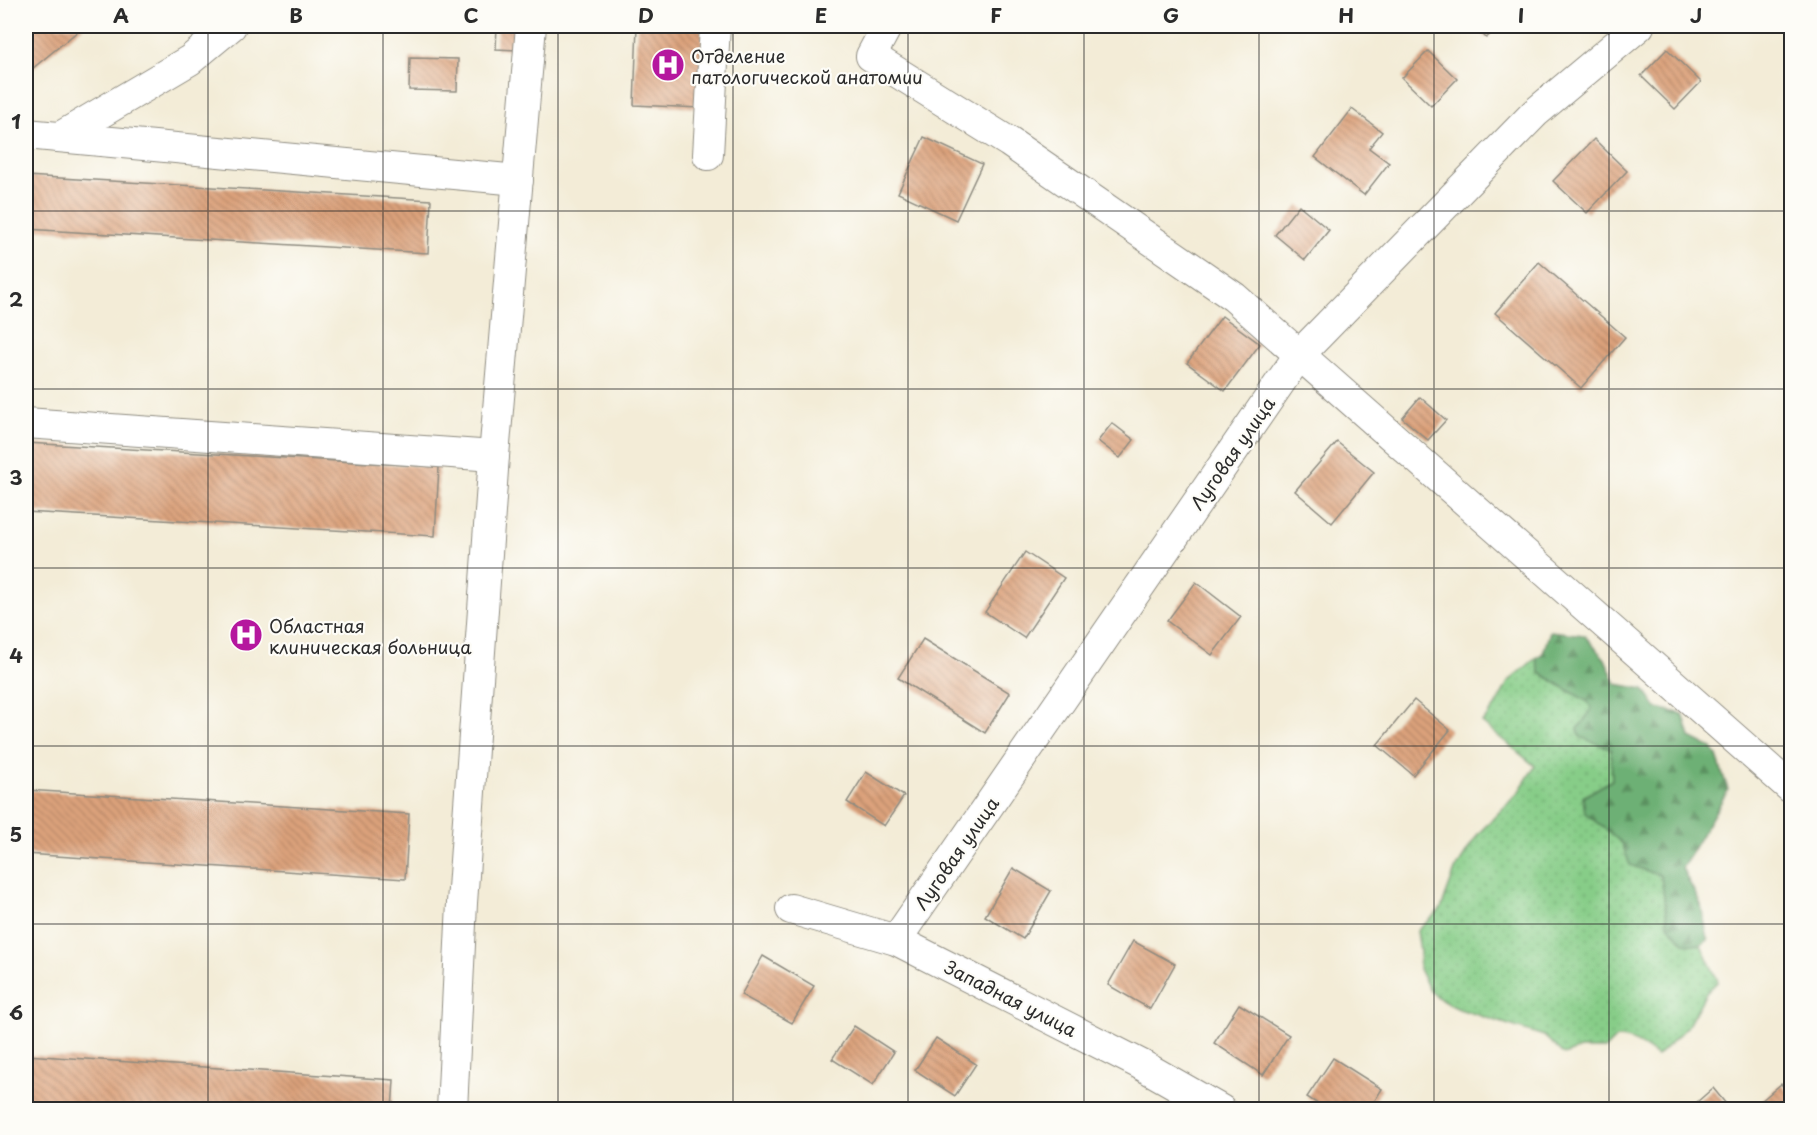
<svg xmlns="http://www.w3.org/2000/svg" width="1817" height="1135" font-family="'Playpen Sans',sans-serif">
<style>
.grass{fill:url(#grass-dots);stroke:#597c5a;stroke-width:1.5}
.forest{fill:url(#forest-firs);stroke:#4c6e50;stroke-width:1.5}
.building{fill:url(#building-back-hatch)}
.lines{fill:none;stroke-linecap:round;stroke-linejoin:round}
.minor-casing{stroke:#8f8c81;stroke-width:32}
.minor{stroke:#fff;stroke-width:30}
.grid{fill:none;stroke:#2b2b2b;stroke-width:1.5;stroke-opacity:0.55}
.labels{text-anchor:middle;dominant-baseline:central;stroke-width:4.5;stroke-linejoin:round;paint-order:stroke}
.poi-label{font-size:18px;fill:#2b2b2b;stroke:#fdfcf7;text-anchor:start}
.street-label{font-size:18px;fill:#2b2b2b;stroke:#fdfcf7}
.neatline{fill:none;stroke:#2b2b2b;stroke-width:2}
.grid-label{font-size:20px;text-anchor:middle;font-weight:bold;fill:#2b2b2b}
</style>
<defs>
<pattern id="grass-dots" width="8" height="8" patternUnits="userSpaceOnUse" patternTransform="scale(1.5)"><rect width="8" height="8" fill="#87cd88"/><path d="M2 2h.1M6 6h.1" fill="none" stroke="#75b076" stroke-width="1.8" stroke-linecap="round"/></pattern>
<pattern id="forest-firs" width="22" height="20" patternUnits="userSpaceOnUse" patternTransform="scale(1.5)"><rect width="22" height="20" fill="#6db074"/><path d="M5 1l3.5 6h-7zM16 11l3.5 6h-7z" fill="#5a8f5f"/></pattern>
<pattern id="building-back-hatch" width="6" height="6" patternUnits="userSpaceOnUse" patternTransform="scale(1.5)"><rect width="6" height="6" fill="#dca27b"/><path d="M-1 5l2 2M0 0l6 6M5-1l2 2" fill="none" stroke="#b38465"/></pattern>
</defs>
<rect width="100%" height="100%" fill="#fdfcf7"/>
<filter id="ink" filterUnits="userSpaceOnUse"><feTurbulence type="fractalNoise" baseFrequency=".0167" numOctaves="2"/><feDisplacementMap in="SourceGraphic" scale="12" xChannelSelector="R" yChannelSelector="G"/><feConvolveMatrix kernelMatrix="1 2 1 2 8 2 1 2 1" color-interpolation-filters="sRGB"/></filter>
<filter id="wash" filterUnits="userSpaceOnUse"><feTurbulence type="fractalNoise" baseFrequency=".008" numOctaves="4" result="noise"/><feDisplacementMap in="SourceGraphic" scale="24" xChannelSelector="R" yChannelSelector="G"/><feGaussianBlur stdDeviation="1.35" result="paint"/><feColorMatrix in="noise" values="0 0 0 0 0 0 0 0 0 0 0 0 0 0 0 0 0 1.4 0 .05"/><feComposite in="paint" operator="in"/></filter>
<g filter="url(#wash)">
<rect width="100%" height="100%" fill="#f3ecd7"/>
<!-- grass -->
<path class="grass" d="M1536 658 1540 673 1588 702 1592 709 1578 729 1611 748 1612 780 1583 797 1586 813 1622 843 1630 865 1661 876 1668 925 1684 943 1701 945 1718 981 1706 993 1687 1027 1657 1056C1644 1047 1633 1038 1616 1038L1605 1049H1580L1564 1055 1544 1036 1459 1009 1443 1001 1430 991 1419 969 1420 951 1417 931 1441 909 1455 870 1478 834 1518 793 1535 766 1482 723 1497 704 1508 682Z"/>
<!-- forest -->
<path class="forest" d="M1550 631 1584 635 1605 659 1616 684 1644 689 1657 708 1683 714 1690 737 1712 748 1717 756 1728 790 1682 868 1701 905 1708 940 1701 945 1684 943 1668 925 1661 876 1630 865 1622 843 1585 813 1583 797 1612 780 1611 749 1580 737 1578 729 1592 709 1588 702 1540 673 1536 658 1543 653Z"/>
<g id="blocks">
<!-- building -->
<g class="building">
<path d="M26 26H84L26 74Z"/>
<path d="M497 26H518L517 50 496 49Z"/>
<path d="M637 26H703L700 108 634 105Z"/>
<path d="M1475 26H1500L1486 38Z"/>
<path d="M1667 49 1701 82 1675 109 1641 76Z"/>
<path d="M1428 51 1457 79 1431 106 1402 78Z"/>
<path d="M410 58 458 59 457 91 409 90Z"/>
<path d="M1352 109 1382 132 1369 148 1389 163 1364 195 1315 157Z"/>
<path d="M924 137 982 164 956 220 898 193Z"/>
<path d="M1594 139 1627 171 1587 213 1553 181Z"/>
<path d="M26 176 431 200 428 253 26 229Z"/>
<path d="M1299 205 1329 230 1305 260 1275 235Z"/>
<path d="M1539 262 1625 337 1581 388 1495 313Z"/>
<path d="M1222 316 1260 344 1225 391 1187 363Z"/>
<path d="M1420 397 1446 420 1428 440 1402 418Z"/>
<path d="M1112 423 1134 440 1120 458 1098 441Z"/>
<path d="M1337 442 1374 472 1332 523 1295 491Z"/>
<path d="M26 443 439 467 435 536 26 512Z"/>
<path d="M1025 552 1064 578 1024 638 985 612Z"/>
<path d="M1196 582 1241 617 1212 655 1167 621Z"/>
<path d="M923 639 1010 693 985 733 898 678Z"/>
<path d="M1414 700 1450 730 1413 775 1377 745Z"/>
<path d="M866 772 904 796 884 826 847 802Z"/>
<path d="M26 790 409 814 405 879 26 854Z"/>
<path d="M1013 868 1051 891 1023 939 985 916Z"/>
<path d="M1133 941 1175 964 1150 1009 1108 985Z"/>
<path d="M763 956 814 986 792 1023 741 995Z"/>
<path d="M1239 1004 1289 1035 1263 1075 1214 1043Z"/>
<path d="M854 1026 894 1052 873 1085 832 1059Z"/>
<path d="M936 1038 976 1064 955 1096 915 1070Z"/>
<path d="M26 1055 394 1080 392 1110H26Z"/>
<path d="M1333 1058 1382 1089 1369 1110H1327L1307 1097Z"/>
<path d="M1781 1084 1792 1096V1110H1766L1760 1102Z"/>
<path d="M1713 1088 1731 1110H1688Z"/>
</g>
</g>
</g>
<g filter="url(#ink)">
<use href="#blocks" fill-opacity="0" stroke="#8f8c81" stroke-width="1.5"/>
<g class="lines">
<defs>
<g id="minor">
<path d="M887 26 871 56 1009 142 1234 297 1792 789"/>
<path d="M26 134 518 180"/>
<path d="M60 137 190 60 231 26"/>
<path d="M708 155 715 26"/>
<path d="M26 423 494 456"/>
<path d="M791 909 896 940 1140 1064 1221 1110"/>
<path d="M896 940 1299 355 1535 113 1639 26"/>
<path d="M452 1110 462 903 494 456 531 26"/>
</g>
</defs>
<!-- minor casing -->
<use href="#minor" class="minor-casing"/>
<!-- minor -->
<use href="#minor" class="minor"/>
</g>
</g>
<!-- grid -->
<path class="grid" d="M208 26V1110M383 26V1110M558 26V1110M733 26V1110M908 26V1110M1084 26V1110M1259 26V1110M1434 26V1110M1609 26V1110M26 211H1792M26 389H1792M26 568H1792M26 746H1792M26 924H1792"/>
<!-- icons -->
<defs>
<symbol id="hospital-disc" viewBox="-11 -11 22 22"><circle r="9.5" fill="#b5179e" stroke="#fdfcf7"/><path d="M-5-5h3v3.5h4V-5h3V5h-3V1.5h-4V5h-3Z" fill="#fff"/></symbol>
</defs>
<g fill-rule="evenodd">
<use href="#hospital-disc" x="649" y="46" width="38" height="38"/>
<use href="#hospital-disc" x="227" y="616" width="38" height="38"/>
</g>
<g class="labels">
<!-- poi labels -->
<g class="poi-label">
<text x="691" y="55">Отделение<tspan x="691" dy="21">патологической анатомии</tspan></text>
<text x="269" y="625">Областная<tspan x="269" dy="21">клиническая больница</tspan></text>
</g>
<!-- street labels -->
<g class="street-label">
<text transform="translate(1232 453) rotate(-55)">Луговая улица</text>
<text transform="translate(956 853) rotate(-55)">Луговая улица</text>
<text transform="translate(1011 998) rotate(27)">Западная улица</text>
</g>
</g>
<!-- margin -->
<rect width="1817" height="1135" fill="none" stroke="#fdfcf7" stroke-width="66"/>
<rect x="33" y="33" width="1751" height="1069" class="neatline"/>
<g class="grid-label">
<text x="121" y="23">A</text>
<text x="296" y="23">B</text>
<text x="471" y="23">C</text>
<text x="646" y="23">D</text>
<text x="821" y="23">E</text>
<text x="996" y="23">F</text>
<text x="1171" y="23">G</text>
<text x="1346" y="23">H</text>
<text x="1521" y="23">I</text>
<text x="1696" y="23">J</text>
<text x="16" y="129">1</text>
<text x="16" y="307">2</text>
<text x="16" y="485">3</text>
<text x="16" y="663">4</text>
<text x="16" y="842">5</text>
<text x="16" y="1020">6</text>
</g>
</svg>
